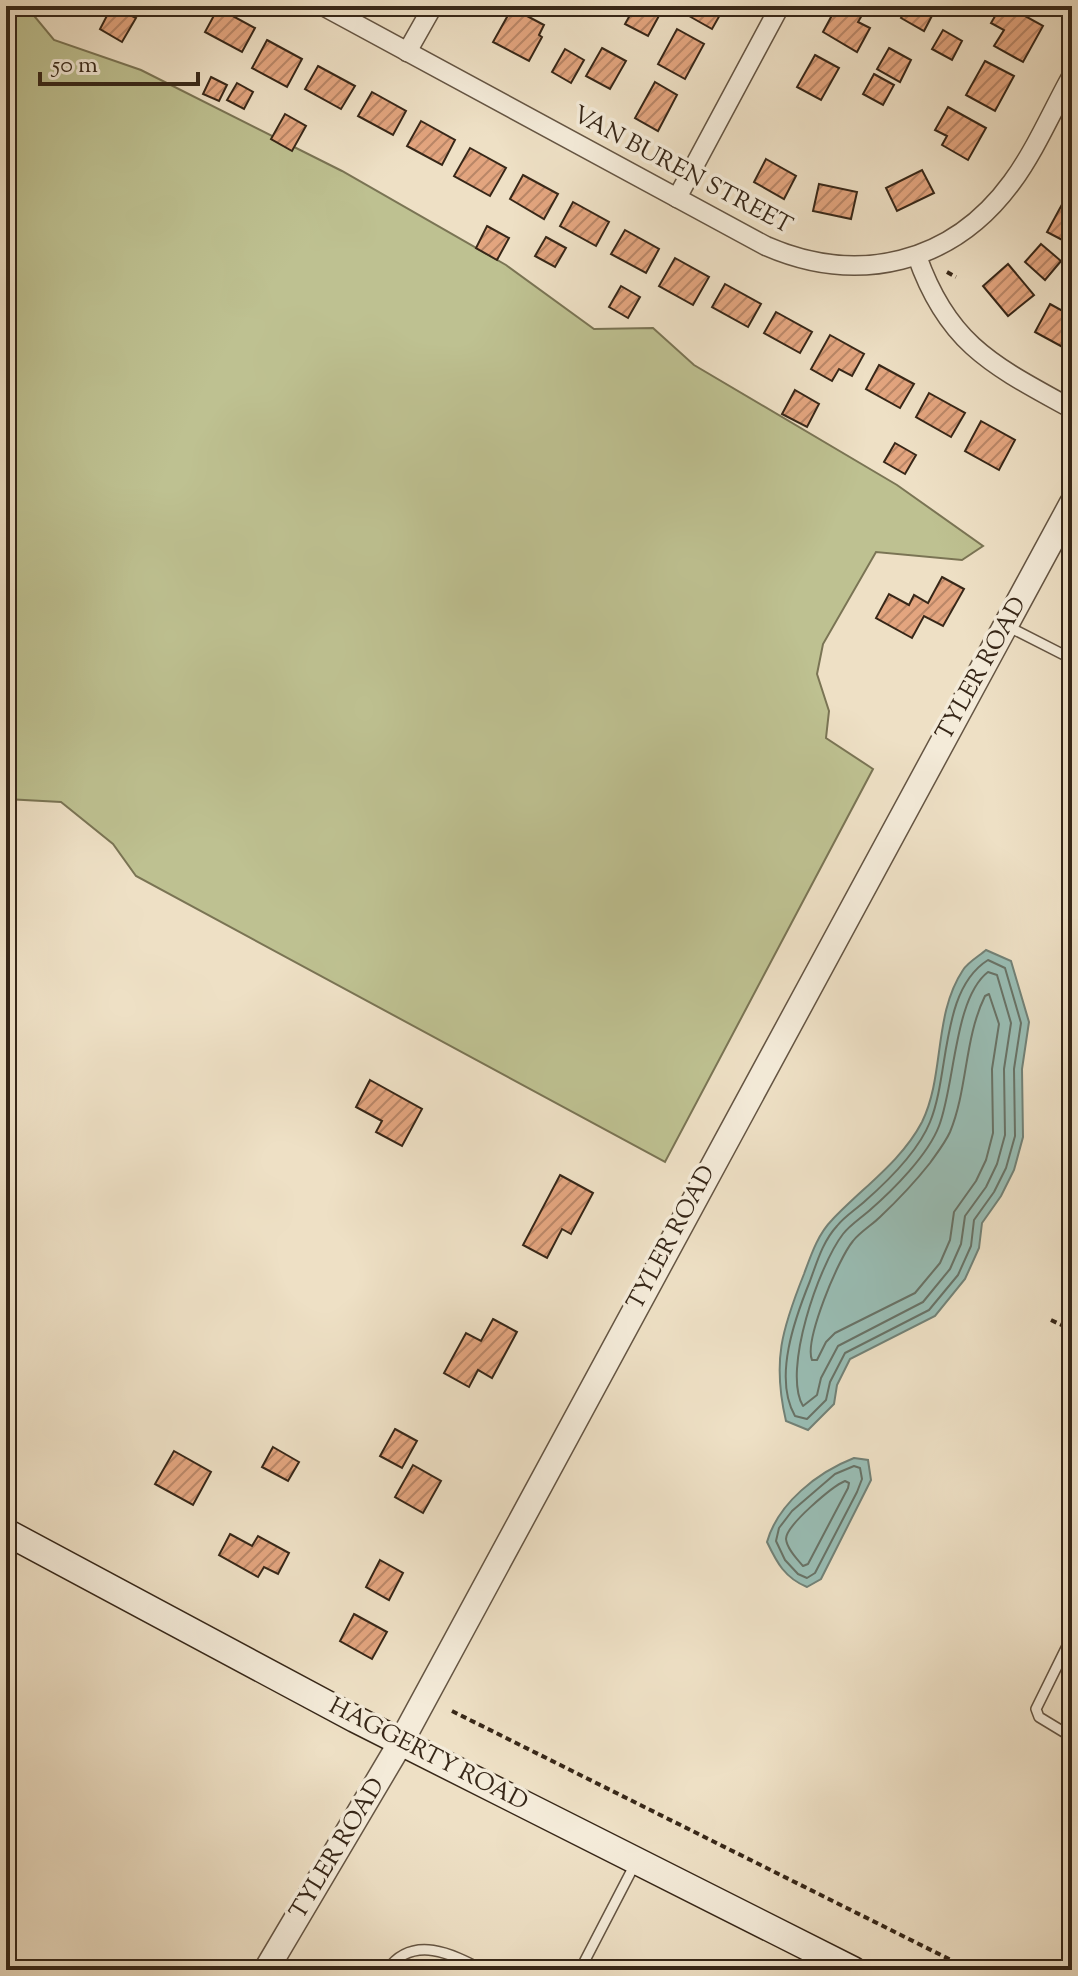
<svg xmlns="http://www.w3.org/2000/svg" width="1078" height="1976" font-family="'Sorts Mill Goudy',serif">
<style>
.grass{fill:#bec191;stroke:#7a7454;stroke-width:2}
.water{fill:#99bdb4;stroke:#728176;stroke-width:2}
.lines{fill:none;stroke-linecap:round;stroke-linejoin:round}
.shore{stroke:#687266;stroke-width:2}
.building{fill:url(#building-hatch);stroke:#372718;stroke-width:2}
.service-casing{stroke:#655543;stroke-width:12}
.minor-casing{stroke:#655543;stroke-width:21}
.tertiary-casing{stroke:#655543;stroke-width:27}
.secondary-casing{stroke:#372718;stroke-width:29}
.path{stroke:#372718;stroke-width:4;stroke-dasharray:6 4;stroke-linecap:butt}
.service{stroke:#f4ebd9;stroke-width:9}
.minor{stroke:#f4ebd9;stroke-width:18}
.tertiary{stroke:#f4ebd9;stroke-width:24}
.secondary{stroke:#f4ebd9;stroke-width:26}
.labels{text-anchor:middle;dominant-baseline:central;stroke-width:7;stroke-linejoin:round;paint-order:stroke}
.street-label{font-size:24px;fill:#372718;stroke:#f4ebd9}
</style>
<defs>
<pattern id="building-hatch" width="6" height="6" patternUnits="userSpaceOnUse" patternTransform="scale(2)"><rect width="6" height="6" fill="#e3a57f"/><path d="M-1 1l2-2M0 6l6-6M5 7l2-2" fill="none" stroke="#b98667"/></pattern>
</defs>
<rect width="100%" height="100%" fill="#eee0c5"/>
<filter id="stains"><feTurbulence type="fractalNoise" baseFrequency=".0025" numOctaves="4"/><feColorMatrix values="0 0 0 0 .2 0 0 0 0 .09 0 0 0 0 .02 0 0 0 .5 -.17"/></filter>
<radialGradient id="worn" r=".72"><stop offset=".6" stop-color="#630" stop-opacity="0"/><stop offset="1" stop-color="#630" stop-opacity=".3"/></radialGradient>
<!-- grass -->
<path class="grass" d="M6 6H26L54 40 141 70 342 171 506 265 594 329 653 328 694 365 897 485 983 546 962 560 876 552 823 644 817 674 829 711 826 738 873 769 665 1162 136 876 113 844 61 802 6 799Z"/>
<!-- water -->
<g class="water">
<path d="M986 950 1011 961 1029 1022 1022 1069 1023 1137 1014 1170 1001 1196 982 1223 979 1248 965 1279 935 1316 850 1359 837 1385 834 1404 808 1430 786 1421C772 1361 782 1329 804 1274 811 1255 818 1234 832 1220 862 1188 901 1162 922 1122 945 1075 933 1015 963 970 968 962 979 956 986 950Z"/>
<path d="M854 1458 868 1460 871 1480 821 1579 807 1587C785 1578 777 1563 767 1542 778 1503 818 1472 854 1458Z"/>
</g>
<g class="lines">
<!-- shore -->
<g class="shore">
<path d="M988 960 1005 968 1021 1023 1014 1069 1015 1136 1006 1168 994 1192 974 1220 971 1246 958 1275 929 1310 845 1353 830 1382 826 1400 807 1419 795 1416C773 1378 795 1318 810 1281 817 1262 823 1241 837 1226 844 1217 855 1210 864 1202 888 1181 918 1152 930 1122 950 1074 940 990 988 960Z"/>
<path d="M988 972 997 975 1011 1023 1004 1069 1005 1135 997 1164 986 1187 965 1216 961 1244 950 1269 923 1302 838 1346 821 1378 817 1395 803 1406C782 1371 819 1265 843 1234 850 1225 861 1218 870 1210 893 1190 928 1155 939 1126 955 1085 954 998 988 972Z"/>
<path d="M989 994 999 1024 992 1069 993 1133 986 1160 976 1181 954 1212 950 1240 940 1263 915 1293 835 1333 826 1342 817 1360H812C804 1341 838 1259 853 1241 860 1232 872 1225 880 1217 898 1200 915 1182 930 1163 937 1153 945 1143 950 1132 968 1088 964 1039 985 996Z"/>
<path d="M854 1466 860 1468 862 1479 857 1492 815 1573 807 1578 798 1574 785 1560 776 1541 779 1528 792 1511 835 1474Z"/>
<path d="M845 1481 849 1483 848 1488 808 1564 803 1566C797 1559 787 1549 786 1539 786 1525 833 1486 845 1481Z"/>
</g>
</g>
<!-- building -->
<g class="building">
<path d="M112 6 136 18 122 42 100 29Z"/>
<path d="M635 6H651L661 12 648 36 625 24Z"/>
<path d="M695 6H725L712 29 689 16Z"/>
<path d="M837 6H859L865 10 858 22 870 28 857 52 823 32Z"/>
<path d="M908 6H929L935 10 924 31 901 18Z"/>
<path d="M1001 6H1007L1043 26 1023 62 994 46 1004 30 991 23Z"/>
<path d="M218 8 255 28 242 52 205 32Z"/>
<path d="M512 8 544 25 539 35 542 37 529 61 493 42Z"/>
<path d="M677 29 704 44 685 79 658 64Z"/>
<path d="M943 30 962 41 952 60 932 49Z"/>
<path d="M267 40 302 59 287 87 252 68Z"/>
<path d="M602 48 626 61 610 89 586 76Z"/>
<path d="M889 48 911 60 900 82 877 69Z"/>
<path d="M565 49 584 60 571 83 552 72Z"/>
<path d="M815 55 839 68 821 100 797 87Z"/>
<path d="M985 61 1014 76 995 111 966 95Z"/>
<path d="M318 66 355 86 341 109 305 89Z"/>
<path d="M874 74 894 85 883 105 863 94Z"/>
<path d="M211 77 227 85 219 101 203 94Z"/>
<path d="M655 82 677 95 658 131 635 118Z"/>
<path d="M237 83 253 92 244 109 227 100Z"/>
<path d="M372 92 406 111 393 135 358 116Z"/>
<path d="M948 107 986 128 968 160 942 145 947 136 935 130Z"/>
<path d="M285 114 306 126 292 151 271 139Z"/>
<path d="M421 121 455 140 442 165 407 146Z"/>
<path d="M470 148 506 168 490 196 454 176Z"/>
<path d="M766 159 796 176 784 199 754 182Z"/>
<path d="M922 170 934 193 897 211 886 188Z"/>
<path d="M523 175 558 194 544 219 510 199Z"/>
<path d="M819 184 857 192 851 219 813 211Z"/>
<path d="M1066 197 1072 200V245L1047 232Z"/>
<path d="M573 202 609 222 596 246 560 226Z"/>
<path d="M487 226 509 238 497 260 476 248Z"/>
<path d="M625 230 659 249 646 273 611 254Z"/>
<path d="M546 237 566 248 555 267 535 256Z"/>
<path d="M1041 244 1061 261 1045 280 1025 262Z"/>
<path d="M675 258 709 277 693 305 659 286Z"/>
<path d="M1008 264 1034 295 1008 316 983 286Z"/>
<path d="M725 284 761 304 748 327 712 307Z"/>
<path d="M621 286 640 297 628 318 609 307Z"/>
<path d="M1050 304 1072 316 1070 351 1035 332Z"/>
<path d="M776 312 812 332 800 353 764 333Z"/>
<path d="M830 335 864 354 852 376 839 369 832 381 811 369Z"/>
<path d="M879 365 914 384 900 408 866 389Z"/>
<path d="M795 390 819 404 807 427 782 414Z"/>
<path d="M929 393 965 413 951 437 916 417Z"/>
<path d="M981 421 1015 440 999 470 965 451Z"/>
<path d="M895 443 916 455 905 474 884 462Z"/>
<path d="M942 577 964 589 943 626 924 616 912 638 876 618 889 594 909 605 914 595 928 603Z"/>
<path d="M370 1080 422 1109 402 1146 376 1132 382 1121 356 1107Z"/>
<path d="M560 1175 593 1193 571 1234 562 1229 547 1258 523 1245Z"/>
<path d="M493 1319 517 1332 492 1378 478 1370 469 1387 444 1373 466 1333 481 1341Z"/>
<path d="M395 1429 417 1441 402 1468 380 1456Z"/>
<path d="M273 1447 299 1462 288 1481 262 1467Z"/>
<path d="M174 1451 211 1472 193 1505 155 1484Z"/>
<path d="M413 1465 441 1481 423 1513 395 1497Z"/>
<path d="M230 1534 252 1546 258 1536 289 1553 278 1574 264 1567 258 1577 219 1555Z"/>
<path d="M380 1560 403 1573 389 1600 366 1587Z"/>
<path d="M354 1614 387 1632 372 1659 340 1641Z"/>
</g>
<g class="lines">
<defs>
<g id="service">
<path d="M1007 626 1072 659"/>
<path d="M1072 1636 1036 1709 1039 1717 1072 1737"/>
<path d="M387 1970C413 1934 452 1954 483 1970"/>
<path d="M580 1970 636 1862"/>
</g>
<g id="minor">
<path d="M323 6 766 246C858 286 952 264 1012 182 1035 151 1053 109 1072 75"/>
<path d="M407 52 433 6"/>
<path d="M677 198 780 6"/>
<path d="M917 256C948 345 994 366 1072 409"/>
</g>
<path id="tertiary" d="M266 1970 401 1742 1072 503"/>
<path id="secondary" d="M6 1532 355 1719 853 1970"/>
</defs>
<!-- service casing -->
<use href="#service" class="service-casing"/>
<!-- minor casing -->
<use href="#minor" class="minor-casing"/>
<!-- tertiary casing -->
<use href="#tertiary" class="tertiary-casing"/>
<!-- secondary casing -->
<use href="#secondary" class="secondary-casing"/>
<!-- path -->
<g class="path">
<path d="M947 272 956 277"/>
<path d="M1051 1320 1072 1330"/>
<path d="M452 1711 971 1970"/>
</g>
<!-- service -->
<use href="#service" class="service"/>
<!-- minor -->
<use href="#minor" class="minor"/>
<!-- tertiary -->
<use href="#tertiary" class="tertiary"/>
<!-- secondary -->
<use href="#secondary" class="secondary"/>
</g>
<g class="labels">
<!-- street labels -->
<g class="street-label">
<text transform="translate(682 171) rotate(28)">VAN BUREN STREET</text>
<text transform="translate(982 669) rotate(-61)">TYLER ROAD</text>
<text transform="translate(672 1238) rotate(-62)">TYLER ROAD</text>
<text transform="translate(428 1755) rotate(27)">HAGGERTY ROAD</text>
<text transform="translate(338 1849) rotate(-59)">TYLER ROAD</text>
</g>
</g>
<!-- margin -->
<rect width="1078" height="1976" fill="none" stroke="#eee0c5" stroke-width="32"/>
<rect x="8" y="8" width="1062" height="1960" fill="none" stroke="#372718" stroke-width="4"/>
<rect x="16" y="16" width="1046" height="1944" fill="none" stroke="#372718" stroke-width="2"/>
<!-- scale -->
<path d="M40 72v12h158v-12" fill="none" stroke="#372718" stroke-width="4"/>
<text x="52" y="72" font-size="24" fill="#372718" stroke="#f4ebd9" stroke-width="6" paint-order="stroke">50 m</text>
<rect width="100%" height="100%" filter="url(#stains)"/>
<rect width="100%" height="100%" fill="url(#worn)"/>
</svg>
